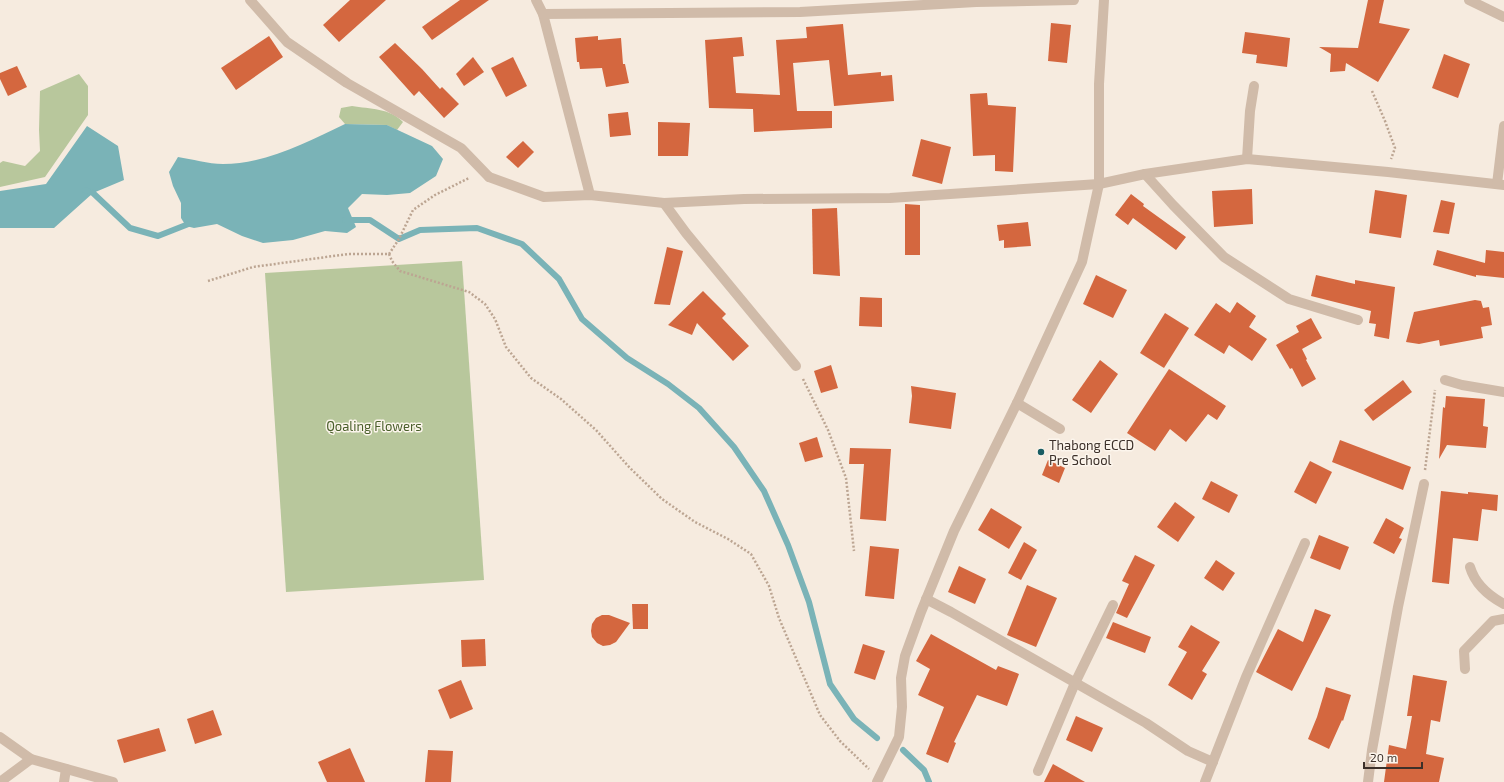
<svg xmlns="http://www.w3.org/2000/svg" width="1504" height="782" font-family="'Exo 2',sans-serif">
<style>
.green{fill:#b8c79c}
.water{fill:#7ab3b7}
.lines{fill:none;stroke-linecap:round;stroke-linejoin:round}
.stream{stroke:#7ab3b7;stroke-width:6}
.building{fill:#d4673f}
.path{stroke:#bca592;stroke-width:2.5;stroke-dasharray:2 2;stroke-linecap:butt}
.lane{stroke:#d0bba9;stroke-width:10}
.street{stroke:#d0bba9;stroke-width:10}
.poi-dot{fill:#195d63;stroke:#fcf5ec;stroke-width:1.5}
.labels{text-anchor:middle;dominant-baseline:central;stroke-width:3;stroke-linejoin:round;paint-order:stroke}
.park-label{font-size:13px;fill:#495e2a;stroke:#fcf5ec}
.poi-label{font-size:13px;fill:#3c3029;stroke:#fcf5ec;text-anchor:start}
</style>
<rect width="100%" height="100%" fill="#f6ebdf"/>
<!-- green -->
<g class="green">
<path d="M79 74 88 86V115L45 177 0 187V163L3 161 25 166 40 151 39 130 40 91Z"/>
<path d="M352 106C370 109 390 108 403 122L397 130 387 125 345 124 339 117 341 108Z"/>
<path d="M462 261 484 580 286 592 265 273Z"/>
</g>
<!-- water -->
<g class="water">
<path d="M345 124 387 125 432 146 443 159 436 176 410 193 387 195 362 194 348 208 356 227 347 233 325 231 293 240 263 243 242 236 217 224 194 228 186 226 181 218V203L173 186 169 172 178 157C192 159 208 164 223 164 266 164 307 142 345 124Z"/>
<path d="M87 126 118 146 124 180 93 193 54 228H0V191L46 184Z"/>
</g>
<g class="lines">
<!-- stream -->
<g class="stream">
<path d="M85 190 93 193 130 228 158 236 191 223"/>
<path d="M345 220H370L399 239 420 230 477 228 522 244 559 279 582 319 627 358 668 384 699 408 734 447 764 491 788 545 809 602 830 684 854 719 877 738"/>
<path d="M903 750 924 770 929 782"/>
</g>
</g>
<!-- building -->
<g class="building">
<path d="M350 0H386L339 42 323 25Z"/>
<path d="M460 0H489L432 40 422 27Z"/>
<path d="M1368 0H1384L1379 23 1410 29 1378 82 1346 63 1345 71 1330 72 1331 54 1319 47 1358 48Z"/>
<path d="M1051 23 1071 25 1067 63 1048 61Z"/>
<path d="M843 24 848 75 881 72V76L892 75 894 101 834 106 829 60 793 63 797 111H832V128L754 132 753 109 709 108 705 40 742 37 744 56 733 57 736 93 780 95 776 40 807 38 806 27Z"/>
<path d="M1245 32 1290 38 1287 67 1256 63 1257 55 1242 53Z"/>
<path d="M269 36 283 57 236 90 221 68Z"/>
<path d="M598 36V40L621 38 623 64H625L629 83 606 87 602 68 580 69 579 62H577L575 38Z"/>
<path d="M395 43 422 69 440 89 442 87 459 104 444 118 419 91 414 96 379 57Z"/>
<path d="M1444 54 1470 64 1458 98 1432 88Z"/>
<path d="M473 57 484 72 464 86 456 74Z"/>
<path d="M513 57 527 86 506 97 491 68Z"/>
<path d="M17 66 27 87 8 96 0 79V73Z"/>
<path d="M987 93 988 105 1016 107 1013 172 995 171V155L973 156 970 94Z"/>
<path d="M628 112 631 135 610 137 608 114Z"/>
<path d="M658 122 690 123 688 156H658Z"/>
<path d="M921 139 951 147 942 184 912 176Z"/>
<path d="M523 141 534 152 518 168 506 157Z"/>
<path d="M1252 189 1253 224 1214 227 1212 191Z"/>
<path d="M1375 190 1407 195 1401 238 1369 233Z"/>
<path d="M1131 194 1144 204 1143 206 1186 237 1176 250 1133 218 1128 225 1115 215Z"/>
<path d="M1441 200 1455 203 1449 234 1433 232Z"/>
<path d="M905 204 920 205V255H905Z"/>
<path d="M837 208 840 276 813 274 812 209Z"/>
<path d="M1028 222 1031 246 1004 248V240L999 241 997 225Z"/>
<path d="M667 247 683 251 670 305 654 304Z"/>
<path d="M1437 250 1485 263 1486 250 1504 252V278L1476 275V277L1433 265Z"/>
<path d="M1096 275 1127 290 1113 318 1083 304Z"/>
<path d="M1316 275 1355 284V280L1395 287 1389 339 1374 336 1376 324 1369 323 1371 311 1311 296Z"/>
<path d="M703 291 726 314 722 318 749 346 733 361 697 323 692 335 668 325Z"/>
<path d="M860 297 882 298V327L859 326Z"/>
<path d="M1475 300 1481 301 1483 308 1489 307 1492 325 1481 327 1483 338 1440 346 1439 340 1419 344 1406 342 1414 312Z"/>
<path d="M1237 302 1256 316 1249 327 1267 339 1252 361 1229 345 1224 354 1194 335 1216 303 1230 313Z"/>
<path d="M1165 313 1189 328 1164 368 1140 353Z"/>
<path d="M1311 318 1322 338 1302 349 1307 359 1306 360 1316 379 1302 387 1292 368 1290 369 1276 345 1299 332 1296 326Z"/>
<path d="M1100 360 1118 374 1091 413 1072 400Z"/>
<path d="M831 365 838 388 821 393 814 371Z"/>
<path d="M1169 369 1226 406 1217 420 1208 414 1186 442 1170 429 1155 451 1127 433Z"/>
<path d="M1403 380 1412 392 1373 421 1364 410Z"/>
<path d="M911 386 956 393 951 429 909 423 912 396Z"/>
<path d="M1446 396 1485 399 1483 426 1488 427 1486 448 1447 445 1439 459 1443 407 1445 408Z"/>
<path d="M817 437 823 457 805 462 799 443Z"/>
<path d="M1340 440 1411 467 1403 490 1332 462Z"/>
<path d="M850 448 891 449 886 521 860 519 864 464H849Z"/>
<path d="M1048 460 1065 468 1059 483 1042 475Z"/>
<path d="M1310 461 1332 472 1316 504 1294 492Z"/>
<path d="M1211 481 1238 495 1229 513 1202 499Z"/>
<path d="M1441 491 1468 494V492L1498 495 1497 511 1482 509 1478 541 1453 538 1449 584 1432 582Z"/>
<path d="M1175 502 1195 517 1178 542 1157 527Z"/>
<path d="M991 508 1022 527 1009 549 978 530Z"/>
<path d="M1386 518 1404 528 1399 538 1402 539 1394 554 1373 543Z"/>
<path d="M1319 535 1349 547 1340 570 1310 558Z"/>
<path d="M1024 542 1037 550 1021 580 1008 573Z"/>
<path d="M870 546 899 549 894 599 865 596Z"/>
<path d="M1135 555 1155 565 1127 618 1116 613 1129 584 1122 581Z"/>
<path d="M1216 560 1235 573 1223 591 1204 578Z"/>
<path d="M959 566 986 579 975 604 948 592Z"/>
<path d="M1027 585 1057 598 1036 647 1007 635Z"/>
<path d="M632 604H648V629H633Z"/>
<path d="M1315 609 1331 615 1292 691 1256 672 1278 629 1303 642Z"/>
<path d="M602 615H609L630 623 616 642 610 645 603 646 597 643 592 637 591 631 592 624 596 618Z"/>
<path d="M1113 622 1151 637 1145 653 1106 638Z"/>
<path d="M1191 625 1220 642 1202 671 1207 674 1192 700 1168 685 1187 652 1178 647Z"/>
<path d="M931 634 996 670 998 666 1019 674 1007 706 977 695 954 742 956 743 948 763 926 754 944 707 918 695 930 669 916 661Z"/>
<path d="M485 639 486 666 462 667 461 640Z"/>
<path d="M863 644 885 651 875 680 854 673Z"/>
<path d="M1413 675 1447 681 1440 722 1431 720 1426 754 1444 758 1439 782H1384L1389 745 1406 749 1412 716H1407Z"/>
<path d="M461 680 473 709 450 719 438 690Z"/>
<path d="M1326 687 1351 695 1343 721 1342 720 1329 749 1308 739 1317 717Z"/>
<path d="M213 710 222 735 195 744 187 719Z"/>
<path d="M1076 716 1103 728 1092 752 1066 740Z"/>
<path d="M159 728 166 751 124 763 117 740Z"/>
<path d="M350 748 365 782H327L318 762Z"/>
<path d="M428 750 453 751 451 782H425Z"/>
<path d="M1053 764 1085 782H1044Z"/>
</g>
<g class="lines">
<!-- path -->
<g class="path">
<path d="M1372 91 1385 121 1395 148 1391 159"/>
<path d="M389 254 392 261 400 271 469 292 485 304 495 319 506 347 531 378 561 399 596 430 629 467 662 499 695 522 728 539 751 554 769 586 779 618 820 715 840 741 869 769"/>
<path d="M208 281 253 267 348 254H389L399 239 413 210 435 195 469 178"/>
<path d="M803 379 828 430 846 478 854 551"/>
<path d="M1425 470 1435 390"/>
</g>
<!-- lane -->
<g class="lane">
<path d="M250 0 287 42 347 83 461 148 489 177"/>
<path d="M1145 174 1173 205 1224 257 1289 299 1358 320"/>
<path d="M664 203 686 233 796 366"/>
<path d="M1445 380 1462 385 1504 392"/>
<path d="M1017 403 1060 429"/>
<path d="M1470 567C1475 584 1489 596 1504 604"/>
<path d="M1465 669 1464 651 1493 621 1504 619"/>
<path d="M1038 771 1075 683 1113 605"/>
<path d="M1205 782 1246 677 1305 543"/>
<path d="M1368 782 1372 750 1398 607 1424 484"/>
</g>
<!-- street -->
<g class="street">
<path d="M536 0 543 14 590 195"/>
<path d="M1469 0 1504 17"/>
<path d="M543 14 800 12 976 2 1074 0"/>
<path d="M1247 159 1250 111 1254 86"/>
<path d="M489 177 544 197 590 195 664 203 744 199 890 198 1099 184 1145 174 1247 159 1388 172 1504 185"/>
<path d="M1497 184 1504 126"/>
<path d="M926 599 951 612 1146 723 1188 751 1213 762"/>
<path d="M0 737 31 759 113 782"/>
<path d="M0 782 31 759"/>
<path d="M64 782 66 769"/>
<path d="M877 782 899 737 902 707 901 678 905 656 921 612 954 531 1017 403 1082 262 1099 184V84L1104 0"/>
</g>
</g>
<!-- markers -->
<circle class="poi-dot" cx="1041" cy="452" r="4"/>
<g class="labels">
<!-- park labels -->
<g class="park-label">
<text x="374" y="426">Qoaling Flowers</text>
</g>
<!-- poi labels -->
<g class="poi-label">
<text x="1049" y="445">Thabong ECCD<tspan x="1049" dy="15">Pre School</tspan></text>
</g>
</g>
<!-- scale -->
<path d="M1364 762v6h58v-6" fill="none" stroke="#3c3029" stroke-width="2"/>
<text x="1370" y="762" font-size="12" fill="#3c3029" stroke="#fcf5ec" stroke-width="3" paint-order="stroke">20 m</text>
</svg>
